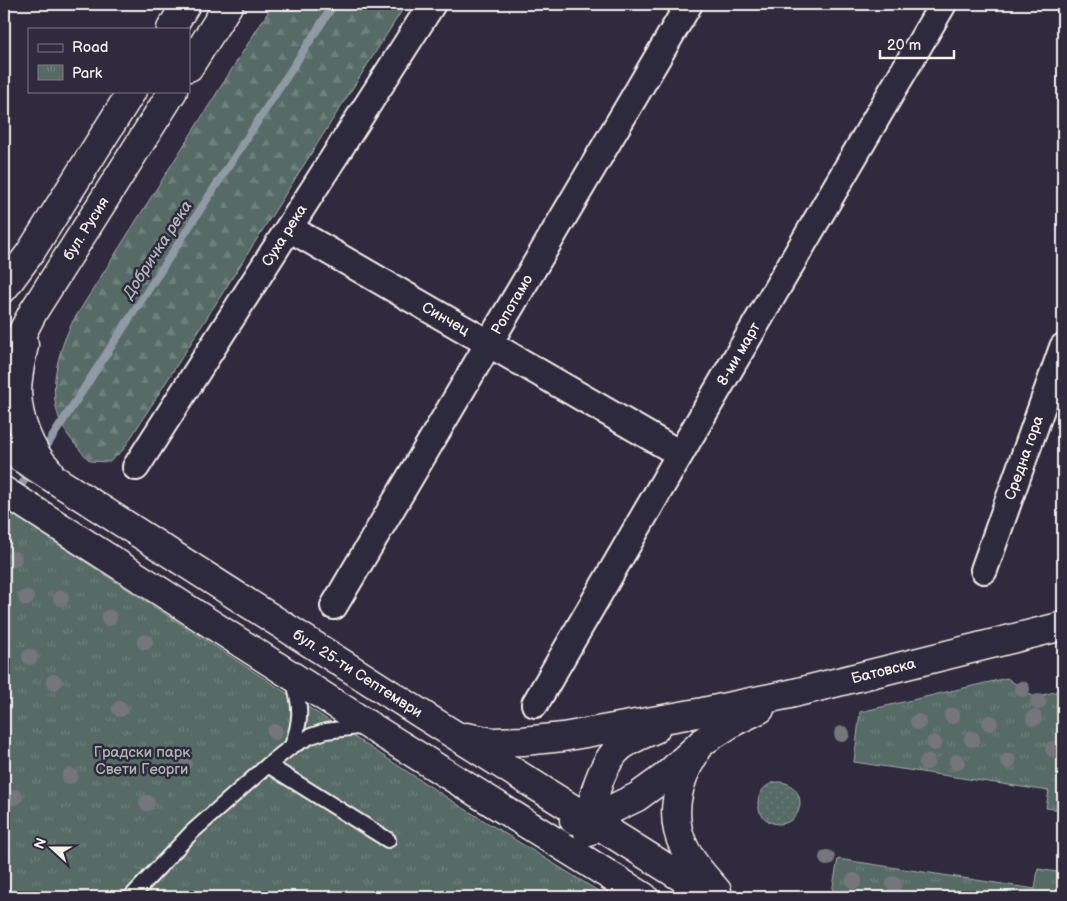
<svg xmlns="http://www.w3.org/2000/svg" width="1067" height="901" font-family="'Balsamiq Sans',sans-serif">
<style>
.forest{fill:url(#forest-firs);stroke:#a5aea7}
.park{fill:url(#park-tufts);stroke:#a5aea7}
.garden{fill:url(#garden-dots);stroke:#a5aea7}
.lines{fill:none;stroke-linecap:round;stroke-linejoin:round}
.stream{stroke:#909aa5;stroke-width:8}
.lane-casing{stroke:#f4f1e8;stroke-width:18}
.street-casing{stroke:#f4f1e8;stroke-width:30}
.secondary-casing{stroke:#f4f1e8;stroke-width:31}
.lane{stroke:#2f2a3d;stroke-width:14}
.street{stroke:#2f2a3d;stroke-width:26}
.secondary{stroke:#2f2a3d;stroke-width:28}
.tree{fill:#74767b}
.labels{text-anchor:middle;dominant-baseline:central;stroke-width:5;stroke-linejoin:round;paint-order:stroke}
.street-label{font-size:15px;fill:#f4f1e8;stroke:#2f2a3d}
.park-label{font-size:15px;fill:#adb5ae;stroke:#2f2a3d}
.water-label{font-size:16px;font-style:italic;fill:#b1b7bb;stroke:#2f2a3d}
</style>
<defs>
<pattern id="forest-firs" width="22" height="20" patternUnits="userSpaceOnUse" patternTransform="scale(1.25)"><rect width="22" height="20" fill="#566b66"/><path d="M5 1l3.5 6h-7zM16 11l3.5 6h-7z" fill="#6f817c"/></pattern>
<pattern id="park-tufts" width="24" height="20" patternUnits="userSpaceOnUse" patternTransform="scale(1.25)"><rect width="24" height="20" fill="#566b66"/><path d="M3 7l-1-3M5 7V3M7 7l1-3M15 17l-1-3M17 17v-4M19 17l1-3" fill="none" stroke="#6f817c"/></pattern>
<pattern id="garden-dots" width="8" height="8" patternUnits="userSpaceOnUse" patternTransform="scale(1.25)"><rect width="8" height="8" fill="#566b66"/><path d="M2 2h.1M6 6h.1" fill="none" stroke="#6f817c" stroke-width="1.8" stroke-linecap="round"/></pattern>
</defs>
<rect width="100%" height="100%" fill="#2f2a3d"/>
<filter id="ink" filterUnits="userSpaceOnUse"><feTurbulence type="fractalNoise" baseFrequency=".02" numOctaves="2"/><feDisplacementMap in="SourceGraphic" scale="10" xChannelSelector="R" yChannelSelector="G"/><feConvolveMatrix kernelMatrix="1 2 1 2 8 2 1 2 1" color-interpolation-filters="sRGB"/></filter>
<g filter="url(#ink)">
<!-- forest -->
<path class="forest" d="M273 4H406L123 450 109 462 90 461C80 450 69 439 62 425 46 392 58 351 73 321Z"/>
<!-- park -->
<g class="park">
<path d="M4 509 457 804 608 897H4Z"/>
<path d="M1007 678 1034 697 1063 690V810L1046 808 1049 791 854 762 860 712Z"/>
<path d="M838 859 1035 889 1038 869 1063 873V897H831Z"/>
</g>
<!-- garden -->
<circle class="garden" cx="779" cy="803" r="21"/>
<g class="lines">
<!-- stream -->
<g class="stream">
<path d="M42 453 334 4"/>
<path d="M4 511 32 469"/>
</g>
<defs>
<g id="lane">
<path d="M292 746C302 719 301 706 293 679"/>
<path d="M268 765 388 840"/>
<path d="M131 897 192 832 268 765 292 746 311 736 326 731 365 726"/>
</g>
<g id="street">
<path id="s1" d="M289 228 680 454"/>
<path id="s2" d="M136 467 432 4"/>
<path id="s3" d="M984 570 1063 347"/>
<path id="s4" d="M334 606 689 4"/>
<path id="s5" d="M535 704 680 454 943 4"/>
</g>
<g id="secondary">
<path d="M171 29 186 4"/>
<path d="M189 67 229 4"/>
<path d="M4 288 30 253 132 91"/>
<path d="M24 345C21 360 17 376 17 392 18 420 29 450 49 471"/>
<path id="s6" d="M4 368 33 312 173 91"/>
<path id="s7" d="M4 447 423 715 713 897"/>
<path d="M4 491 370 726 644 897"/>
<path id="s8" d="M466 737 492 742 523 741 563 737 703 712 790 694 1063 626"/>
<path d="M694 755C677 782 669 817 684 847 692 864 705 877 717 891"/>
<path d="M574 820H589L637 797 666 776 705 740 735 721 760 709"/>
<path d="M588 832C590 807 598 772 615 752 624 741 641 735 655 729"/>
</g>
</defs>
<!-- lane casing -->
<use href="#lane" class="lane-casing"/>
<!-- street casing -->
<use href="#street" class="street-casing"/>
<!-- secondary casing -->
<use href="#secondary" class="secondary-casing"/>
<!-- lane -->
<use href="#lane" class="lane"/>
<!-- street -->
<use href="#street" class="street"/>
<!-- secondary -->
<use href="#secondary" class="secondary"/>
</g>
<!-- trees -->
<g class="tree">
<circle cx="14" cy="559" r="8"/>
<circle cx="26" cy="598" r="8"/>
<circle cx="61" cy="598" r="8"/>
<circle cx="109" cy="618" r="8"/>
<circle cx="145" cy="642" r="8"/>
<circle cx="30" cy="657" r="8"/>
<circle cx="54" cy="682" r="8"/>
<circle cx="1022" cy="689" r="8"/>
<circle cx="1038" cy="702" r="8"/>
<circle cx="120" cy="709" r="8"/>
<circle cx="952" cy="716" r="8"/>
<circle cx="1034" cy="718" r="8"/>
<circle cx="918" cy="722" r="8"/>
<circle cx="990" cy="723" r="8"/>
<circle cx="275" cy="732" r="8"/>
<circle cx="842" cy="734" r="8"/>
<circle cx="972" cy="739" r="8"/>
<circle cx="934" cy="743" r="8"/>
<circle cx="1053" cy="749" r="8"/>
<circle cx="1008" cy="761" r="8"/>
<circle cx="927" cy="762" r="8"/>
<circle cx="957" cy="762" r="8"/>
<circle cx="184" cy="763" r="8"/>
<circle cx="70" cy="776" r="8"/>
<circle cx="15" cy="797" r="8"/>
<circle cx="147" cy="803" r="8"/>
<circle cx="827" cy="858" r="8"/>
<circle cx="854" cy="881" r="8"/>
<circle cx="894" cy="884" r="8"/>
</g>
</g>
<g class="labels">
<!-- street labels -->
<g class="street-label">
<text stroke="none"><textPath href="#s6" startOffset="162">бул. Русия</textPath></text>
<text stroke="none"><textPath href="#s2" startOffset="275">Суха река</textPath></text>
<text stroke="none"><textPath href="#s4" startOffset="350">Ропотамо</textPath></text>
<text stroke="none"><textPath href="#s1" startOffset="181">Синчец</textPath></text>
<text stroke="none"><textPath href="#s5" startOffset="405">8-ми март</textPath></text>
<text stroke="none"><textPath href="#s3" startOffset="119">Средна гора</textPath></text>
<text stroke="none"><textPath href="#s8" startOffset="425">Батовска</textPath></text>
<text stroke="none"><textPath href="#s7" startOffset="420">бул. 25-ти Септември</textPath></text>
</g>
<!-- park labels -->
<g class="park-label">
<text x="142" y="752">Градски парк<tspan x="142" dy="17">Свети Георги</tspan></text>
</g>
<!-- water labels -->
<g class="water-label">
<text transform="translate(158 250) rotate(-57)">Добричка река</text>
</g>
</g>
<!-- margin -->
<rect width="1067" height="901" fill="none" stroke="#2f2a3d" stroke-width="20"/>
<rect x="10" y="10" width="1047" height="881" fill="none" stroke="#f4f1e8" stroke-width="2" filter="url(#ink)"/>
<!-- legend -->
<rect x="28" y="28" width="162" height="65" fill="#2f2a3d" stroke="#7e7a81"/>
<rect x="38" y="44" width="25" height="8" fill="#2f2a3d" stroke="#7e7a81"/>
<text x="72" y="52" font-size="15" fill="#f4f1e8">Road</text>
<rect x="38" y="65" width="25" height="15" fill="url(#park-tufts)" stroke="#7e7a81"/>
<text x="72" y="78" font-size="15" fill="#f4f1e8">Park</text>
<!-- north arrow -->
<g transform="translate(52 848) rotate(291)" stroke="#2f2a3d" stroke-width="4" paint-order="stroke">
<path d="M0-4L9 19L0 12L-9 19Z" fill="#f4f1e8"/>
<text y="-8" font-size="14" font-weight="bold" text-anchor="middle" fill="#f4f1e8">N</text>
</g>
<!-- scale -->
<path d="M880 50v8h74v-8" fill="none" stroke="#f4f1e8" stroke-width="2.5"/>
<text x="887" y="50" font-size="15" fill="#f4f1e8" stroke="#2f2a3d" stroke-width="4" paint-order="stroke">20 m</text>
</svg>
